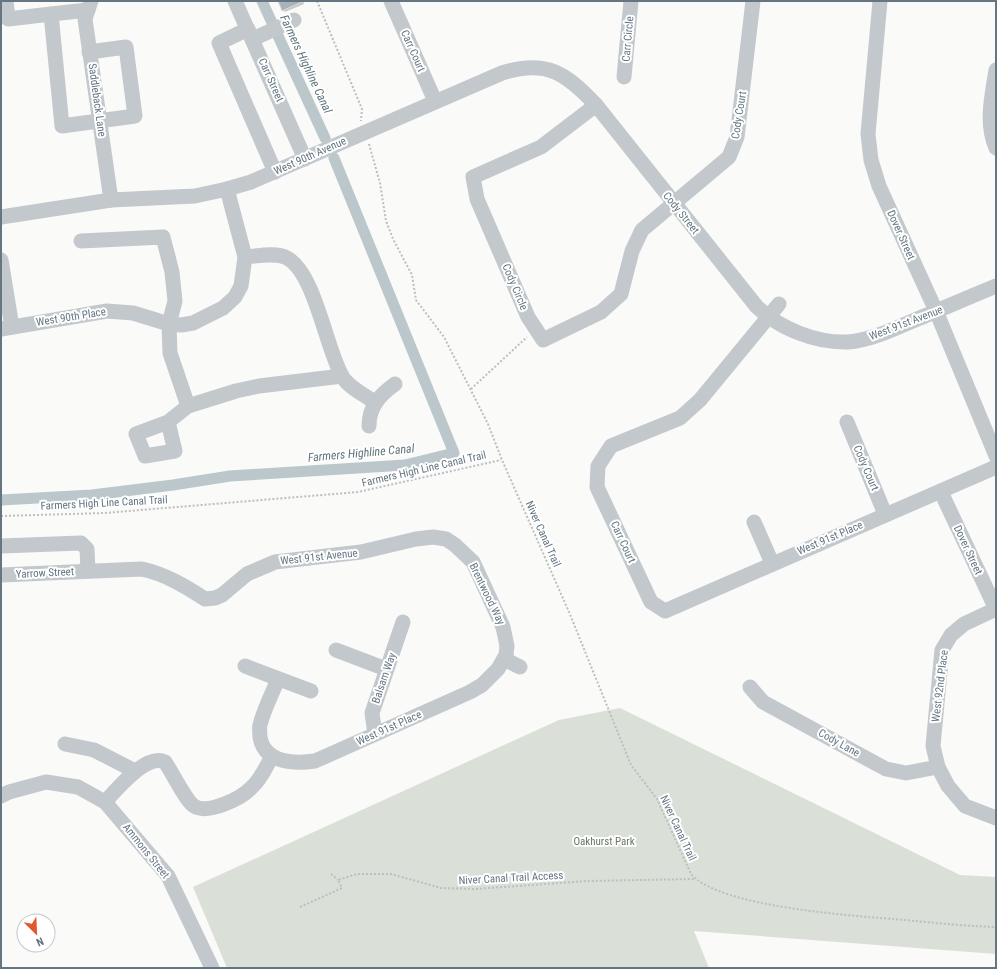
<svg xmlns="http://www.w3.org/2000/svg" width="997" height="969" font-family="'Roboto Condensed',sans-serif">
<style>
.green{fill:#dadfd7}
.shadow{fill:#0003}
.lines{fill:none;stroke-linecap:round;stroke-linejoin:round}
.canal{stroke:#bbc7cb;stroke-width:11}
.building{fill:#aab3b9;stroke:#dcdcda}
.path{stroke:#bbbfc2;stroke-width:2;stroke-dasharray:2 2;stroke-linecap:butt}
.minor{stroke:#c3c8cc;stroke-width:15}
.labels{text-anchor:middle;dominant-baseline:central;stroke-width:4;stroke-linejoin:round;paint-order:stroke}
.street-label{font-size:11px;fill:#657683;stroke:#fff}
.park-label{font-size:11px;fill:#687a64;stroke:#fff}
.water-label{font-size:12px;font-style:italic;fill:#60757c;stroke:#fff}
</style>
<rect width="100%" height="100%" fill="#fafaf8"/>
<!-- green -->
<path class="green" d="M620 708 960 875 996 877V954L694 931 709 968H227L193 887 559 720Z"/>
<!-- shadow -->
<path class="shadow" d="M279 1H303L304 4 285 12Z"/>
<g class="lines">
<!-- canal -->
<g class="canal">
<path d="M262 1 325 138"/>
<path d="M1 500 92 495 173 485 230 476 405 465 454 453 334 158"/>
</g>
</g>
<!-- building -->
<path class="building" d="M278 1H304L282 11Z"/>
<g class="lines">
<!-- path -->
<g class="path">
<path d="M317 1 362 109 361 121"/>
<path d="M369 144 380 183 386 221 393 239 412 275 416 300 444 337 488 424 502 460 569 612 631 765 657 799 691 874C720 908 859 916 905 920 935 923 966 926 996 927"/>
<path d="M471 389 527 337"/>
<path d="M1 516 105 513 358 492 501 460"/>
<path d="M331 874 338 880"/>
<path d="M300 907 342 888 338 880 357 874H391L441 888 475 889 588 881 694 879"/>
</g>
<!-- minor -->
<g class="minor">
<path d="M6 1 8 19 51 14 62 126 135 116 126 47 89 52"/>
<path d="M91 1 85 19 111 200"/>
<path d="M235 1 305 159"/>
<path d="M391 1 435 101"/>
<path d="M880 1 868 134 871 160 879 186 936 311 996 456"/>
<path d="M51 14 88 10"/>
<path d="M248 29 219 43 275 172"/>
<path d="M253 39 294 20"/>
<path d="M996 70C992 96 985 123 996 148"/>
<path d="M624 77 631 1"/>
<path d="M596 105 541 147 473 177 477 199 528 317 543 340 601 312 621 294 632 251 642 230 729 157 737 137 753 1"/>
<path d="M1 217 111 200 195 196 227 189 251 182 502 73C546 59 566 73 596 105L757 307C781 329 815 343 848 342 872 340 893 329 915 320 942 309 969 297 996 286"/>
<path d="M81 241 163 237 172 272 175 301 169 324 170 353 188 406"/>
<path d="M245 257C258 256 276 252 287 258 315 273 326 348 342 376 348 387 364 395 375 402"/>
<path d="M1 260 12 327"/>
<path d="M779 304 700 400 680 418 611 446 598 466 597 487 651 602 665 611 996 467"/>
<path d="M1 329 107 311 133 313 169 324 181 325 193 323 223 308 235 297 241 286 245 257 227 189"/>
<path d="M168 422 175 451 145 456 136 434 168 422 188 406 236 391 259 386 342 376"/>
<path d="M847 422 885 514"/>
<path d="M369 426C369 406 380 395 395 384"/>
<path d="M941 492 996 609"/>
<path d="M754 522 772 563"/>
<path d="M1 546 81 543 87 549 88 571"/>
<path d="M1 575 142 569C165 574 185 586 205 599L215 598 222 595 247 574 275 562 361 552 416 539 433 537 446 539 455 545 473 562 503 627 507 646 506 655 498 669 482 685 470 692 315 761C294 764 264 763 260 737 260 733 259 729 260 725 264 709 272 694 278 679"/>
<path d="M996 609 964 624 951 635 942 650 933 746 938 767 948 786 965 806 996 818"/>
<path d="M336 650 386 669"/>
<path d="M504 659 520 667"/>
<path d="M245 666 311 691"/>
<path d="M750 687 763 702 886 769 906 773 938 767"/>
<path d="M375 734 372 713 403 622"/>
<path d="M65 744 94 750 135 771"/>
<path d="M1 796 9 792 46 782 78 787 105 802 168 876 212 968"/>
<path d="M105 802C117 789 146 753 165 762 172 772 186 801 194 806 208 815 242 798 252 787 261 779 266 767 272 756"/>
</g>
</g>
<g class="labels">
<!-- street labels -->
<g class="street-label">
<text transform="translate(628 39) rotate(-85)">Carr Circle</text>
<text transform="translate(413 51) rotate(66)">Carr Court</text>
<text transform="translate(271 80) rotate(66)">Carr Street</text>
<text transform="translate(97 100) rotate(82)">Saddleback Lane</text>
<text transform="translate(739 115) rotate(-81)">Cody Court</text>
<text transform="translate(310 156) rotate(-24)">West 90th Avenue</text>
<text transform="translate(681 213) rotate(51)">Cody Street</text>
<text transform="translate(901 235) rotate(66)">Dover Street</text>
<text transform="translate(515 287) rotate(67)">Cody Circle</text>
<text transform="translate(71 317) rotate(-9)">West 90th Place</text>
<text transform="translate(906 323) rotate(-21)">West 91st Avenue</text>
<text transform="translate(866 468) rotate(67)">Cody Court</text>
<text transform="translate(424 469) rotate(-13)">Farmers High Line Canal Trail</text>
<text transform="translate(104 503) rotate(-3)">Farmers High Line Canal Trail</text>
<text transform="translate(543 534) rotate(66)">Niver Canal Trail</text>
<text transform="translate(830 538) rotate(-23)">West 91st Place</text>
<text transform="translate(623 542) rotate(65)">Carr Court</text>
<text transform="translate(968 550) rotate(65)">Dover Street</text>
<text transform="translate(319 557) rotate(-6)">West 91st Avenue</text>
<text transform="translate(45 573) rotate(-3)">Yarrow Street</text>
<text transform="translate(487 594) rotate(64)">Brentwood Way</text>
<text transform="translate(384 678) rotate(-71)">Balsam Way</text>
<text transform="translate(940 686) rotate(-83)">West 92nd Place</text>
<text transform="translate(389 728) rotate(-24)">West 91st Place</text>
<text transform="translate(839 743) rotate(29)">Cody Lane</text>
<text transform="translate(678 828) rotate(65)">Niver Canal Trail</text>
<text transform="translate(146 851) rotate(51)">Ammons Street</text>
<text transform="translate(511 878) rotate(-3)">Niver Canal Trail Access</text>
</g>
<!-- park labels -->
<g class="park-label">
<text x="604" y="841">Oakhurst Park</text>
</g>
<!-- water labels -->
<g class="water-label">
<text transform="translate(306 64) rotate(65)">Farmers Highline Canal</text>
<text transform="translate(361 453) rotate(-5)">Farmers Highline Canal</text>
</g>
</g>
<!-- border -->
<rect width="997" height="969" fill="none" stroke="#657683" stroke-width="4"/>
<!-- north arrow -->
<g transform="translate(36 933) rotate(156)"><circle r="19" fill="#ffffff" stroke="#c1c8cd"/>
<path d="M0-3L7 15L0 10L-7 15Z" fill="#e4572e"/>
<text y="-6" font-size="11" font-weight="bold" text-anchor="middle" fill="#657683">N</text>
</g>
</svg>
